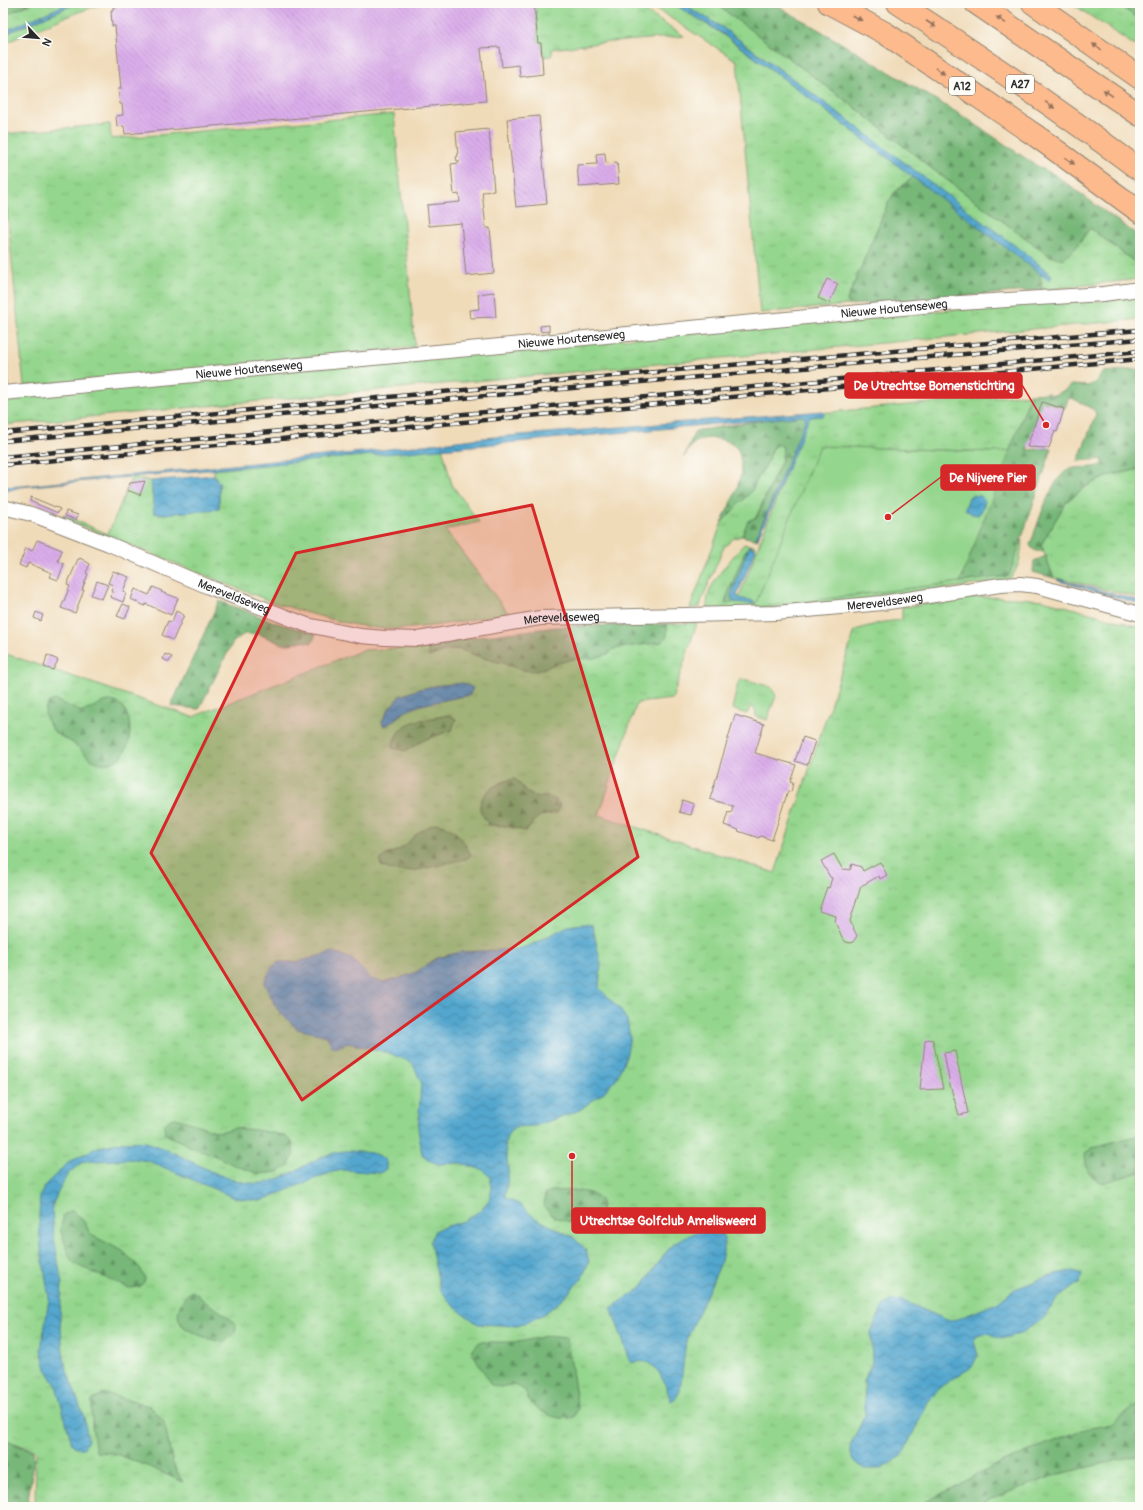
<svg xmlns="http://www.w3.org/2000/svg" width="1143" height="1510" font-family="Pangolin,sans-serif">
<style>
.grass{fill:url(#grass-tufts);stroke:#60805c}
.forest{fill:url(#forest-firs);stroke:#517152}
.green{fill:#94d68d;stroke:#60805c}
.water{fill:url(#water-waves);stroke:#3e687c}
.building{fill:url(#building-back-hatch)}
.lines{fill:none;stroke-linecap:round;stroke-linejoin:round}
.street-casing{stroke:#8e8372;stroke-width:16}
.highway-casing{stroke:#8e8372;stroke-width:24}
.street{stroke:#fff;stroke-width:14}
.highway{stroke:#fcba8d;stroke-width:22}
.rail-casing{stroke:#2b2b2b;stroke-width:4.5}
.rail{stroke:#fdfcf7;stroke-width:3;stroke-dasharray:9;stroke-linecap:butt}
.oneway{fill:#94725c}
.marked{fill:#d62828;fill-opacity:0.2;stroke:#d62828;stroke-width:3;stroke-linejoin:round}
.labels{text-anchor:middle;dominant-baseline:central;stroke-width:3;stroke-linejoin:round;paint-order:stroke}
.shield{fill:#fdfcf7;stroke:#6a6a68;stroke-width:1}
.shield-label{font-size:11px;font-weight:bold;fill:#2b2b2b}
.street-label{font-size:12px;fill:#2b2b2b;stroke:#fdfcf7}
.leader{fill:none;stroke:#d62828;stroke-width:1.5}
.callout-dot{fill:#d62828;stroke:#fdfcf7;stroke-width:1.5}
.callout{fill:#d62828;stroke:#d62828;stroke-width:1.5}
.callout-label{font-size:13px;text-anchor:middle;font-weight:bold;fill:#fff}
</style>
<defs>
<pattern id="grass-tufts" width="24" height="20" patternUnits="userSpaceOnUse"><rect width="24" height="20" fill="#94d68d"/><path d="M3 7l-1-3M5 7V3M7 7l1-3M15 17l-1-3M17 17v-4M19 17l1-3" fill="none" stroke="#80b87a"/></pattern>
<pattern id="forest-firs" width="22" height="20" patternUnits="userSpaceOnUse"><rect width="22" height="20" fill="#77b778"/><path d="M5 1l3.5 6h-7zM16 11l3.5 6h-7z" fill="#629563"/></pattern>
<pattern id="water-waves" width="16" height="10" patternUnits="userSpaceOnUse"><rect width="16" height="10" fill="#52a6ce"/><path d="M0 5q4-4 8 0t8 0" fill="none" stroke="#4487a7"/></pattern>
<pattern id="building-back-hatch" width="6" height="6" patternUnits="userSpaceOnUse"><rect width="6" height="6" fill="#daadea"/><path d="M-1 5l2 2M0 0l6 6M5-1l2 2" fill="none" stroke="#bb95c9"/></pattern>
</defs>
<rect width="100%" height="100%" fill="#fdfcf7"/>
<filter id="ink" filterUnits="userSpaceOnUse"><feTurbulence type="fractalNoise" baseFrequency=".025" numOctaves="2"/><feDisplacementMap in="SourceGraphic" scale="8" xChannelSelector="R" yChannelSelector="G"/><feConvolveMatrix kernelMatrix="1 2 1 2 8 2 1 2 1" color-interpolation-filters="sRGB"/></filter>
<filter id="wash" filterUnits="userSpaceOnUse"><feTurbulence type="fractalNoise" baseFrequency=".012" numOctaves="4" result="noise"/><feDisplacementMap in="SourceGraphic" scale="16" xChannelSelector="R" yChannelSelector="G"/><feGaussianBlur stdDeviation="0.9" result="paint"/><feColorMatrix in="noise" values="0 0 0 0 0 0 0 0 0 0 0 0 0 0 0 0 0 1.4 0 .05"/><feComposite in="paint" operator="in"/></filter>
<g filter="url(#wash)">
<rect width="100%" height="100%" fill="#f0dbb9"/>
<!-- grass -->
<g class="grass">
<path d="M32 3H69L3 32V16Z"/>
<path d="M77 3H104L63 18 3 44V35Z"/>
<path d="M535 3H632L684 36 599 43 552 49V56L544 57 541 43H538Z"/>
<path d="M644 3H672L719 32 784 79 913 177 895 192 889 201 847 300 849 305 760 313 737 61 663 13Z"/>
<path d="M682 3H714L719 6 852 105 935 171 1009 226 1074 250 1090 228 1140 266V279L1042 290 1040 273 1047 279 1052 276 1049 272 778 68 723 28Z"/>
<path d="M1071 3H1115L1140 19V49Z"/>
<path d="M394 114 415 347 24 386 3 169V134L110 124 111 139Z"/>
<path d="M1140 296V319L3 425V397L740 328C752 332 778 330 789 323L1062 301H1104Z"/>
<path d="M3 322 9 387 3 388Z"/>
<path d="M1031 394 1010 451 994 452 885 448 754 608 976 580 1022 540C1021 554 1019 571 1008 580L792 610H709C699 592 733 557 744 544L755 546 754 548 749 547 744 553 728 604 734 602 737 603 808 414Z"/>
<path d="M778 444 783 447 782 460 756 517 748 521 742 536 734 538 724 547 702 599 700 607 690 608 722 522 753 489 759 475 765 467 773 448Z"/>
<path d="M442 447 452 485 479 522 445 530 508 613C470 620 432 628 394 629 357 629 308 613 272 602L62 518 63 515 108 534 132 477 151 481 154 513 219 509V483L214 475V470Z"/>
<path d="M1140 469V598L1068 580 1054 578 1041 545 1066 502 1081 490 1092 483 1112 475Z"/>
<path d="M980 597 1018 598 1043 600 1140 627V1507H35L36 1451 3 1439V653L193 717 363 650 466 645 667 629V624L697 623 672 699 637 703 599 815 775 873 855 630 883 622 902 620V607Z"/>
<path d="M742 679 747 680 771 687 776 696 767 720 755 716 756 712 754 707 750 708 747 714 732 709 738 683Z"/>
</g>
<!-- forest -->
<g class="forest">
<path d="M3 3H32L3 16Z"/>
<path d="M714 3H772L816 28 966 118 1037 166 1055 175 1130 230 1140 235V266L1090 228 1074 250 1064 259 1050 256 935 171 852 105Z"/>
<path d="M1115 3H1140V19Z"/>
<path d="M913 177 1040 273 1042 290 849 305 847 300 889 201 895 192Z"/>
<path d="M1140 369V469L1112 475 1092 483 1081 490 1066 502 1041 545 1044 551C1037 552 1033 551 1030 545 1037 527 1051 476 1070 469 1080 466 1091 469 1101 465L1103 459 1078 461 1096 414 1094 410 1072 398 1068 399 1065 408 1045 402 1027 450 1052 448 1009 576 960 582 1031 394 1049 393 1048 395H1057L1058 393 1065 390 1071 385 1088 386 1096 382 1098 377 1103 372Z"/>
<path d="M804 416 806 419 756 538H758V540L742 536 748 521 757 517 782 460 783 447 778 444 773 448 765 467 759 475 753 489 722 522C729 505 742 485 741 466 741 462 740 454 738 450 731 439 709 435 698 441 691 444 688 450 684 457L695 431 770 419Z"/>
<path d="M749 546 731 595 734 602 728 604 725 603 727 596 744 553Z"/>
<path d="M1046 556V557L1054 578 1033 572 1034 561Z"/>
<path d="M219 601 277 623 316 634 312 643 302 641 290 644H282L259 634H244L233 642 199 709 171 706Z"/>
<path d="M667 624V636L662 642 613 649 610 653 595 658 573 659 555 664 537 671 521 670 503 663 486 659 459 649 445 651 429 657 428 649 420 644 556 627Z"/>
<path d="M55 700 82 712C88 710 102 702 108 701 133 700 135 741 122 756 113 766 96 765 87 756 83 753 82 749 78 747 72 741 64 739 57 734 52 731 44 717 45 710 46 707 48 704 49 702Z"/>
<path d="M448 715 456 719 452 730 424 740 405 751 392 748C398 717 423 721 448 715Z"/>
<path d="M515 779C521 784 524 792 532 795 541 799 552 794 559 803V810L557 813 539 816 530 827 525 831 506 826 489 825C486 820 481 814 480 809 478 792 502 780 515 779Z"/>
<path d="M436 823C456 829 461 836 471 855L466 859C439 863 407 879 381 866L380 861C385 852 396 853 403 847 407 845 409 841 412 838 419 831 427 827 436 823Z"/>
<path d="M176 1118 219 1132 235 1128 256 1130 283 1135 292 1142 294 1153 289 1165 278 1172 259 1174 234 1165 207 1152 196 1149 165 1134 164 1125 170 1119Z"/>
<path d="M1140 1135V1172L1102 1183C1088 1176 1086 1169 1085 1154L1093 1147Z"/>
<path d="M574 1190 590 1193 601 1200C606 1229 584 1227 564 1220 560 1219 555 1218 552 1215 549 1213 546 1209 544 1206L545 1195 551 1191Z"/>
<path d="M72 1210 83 1220 91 1235 123 1251 140 1268 145 1278 144 1282 140 1287 129 1288 81 1267 71 1260 60 1229 64 1215Z"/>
<path d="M192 1291C198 1294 201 1299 207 1303 218 1310 228 1315 236 1325L235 1333 224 1342C213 1341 187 1332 181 1324 177 1318 178 1311 180 1306 183 1299 186 1295 192 1291Z"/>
<path d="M547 1336 567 1338 578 1408 574 1417C559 1422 541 1413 530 1402 527 1399 527 1394 525 1391 522 1388 517 1386 514 1384L501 1387 491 1385 471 1350 480 1342H518Z"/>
<path d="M103 1393 134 1401 151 1407 164 1422 173 1464 183 1482 145 1465 113 1453 96 1452 92 1426V1401Z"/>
<path d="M1140 1404V1455L1059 1474 1007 1493 972 1507H916L998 1464 1081 1430 1112 1424 1132 1408Z"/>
<path d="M3 1440 33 1451 34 1459 27 1507H3Z"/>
</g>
<!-- green -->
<path class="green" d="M819 446 994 452 1010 451 960 582 754 608Z"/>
<!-- water -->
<g class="water">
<path d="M69 3H77L3 35V32Z"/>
<path d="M672 3H682L723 28 820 99 1030 257 1052 276 1050 280 1047 279 784 79 720 32Z"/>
<path d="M823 411 825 414 823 416 811 417 809 419 758 538H756L806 419 804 416 20 487 3 492V487L21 486 363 452 483 438Z"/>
<path d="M214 475 219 483V509L166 514 154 513 151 481Z"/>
<path d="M972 495 981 496 985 502 981 512 978 515 972 514 965 509 969 497Z"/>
<path d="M749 546 756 549 737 595 739 598 754 601V604L735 602 732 600 731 595Z"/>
<path d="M1058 579 1140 601V604L1059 581 1057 580Z"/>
<path d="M463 683 473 688 469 696H464L421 705 404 712 386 726 383 725 382 721 390 707 400 696 419 689 441 685Z"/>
<path d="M583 924 592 925 601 964 599 988 619 1008 627 1020 630 1037 626 1057 616 1079 603 1093 578 1111 535 1126 514 1127C500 1141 507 1151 508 1168 509 1177 506 1187 505 1197L520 1205 535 1218 573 1237 586 1250 589 1261 582 1278 564 1298 544 1314 518 1326 478 1324 453 1306 440 1289 430 1242 435 1230 464 1221 481 1210 489 1200 492 1188 490 1177 483 1170 460 1163 439 1164 430 1161 422 1154 418 1129 421 1082 412 1062 385 1052 348 1043 333 1048 327 1036 297 1029 277 1009 264 983 271 968 278 962H297L333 952 352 959 371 979 384 982 398 979 416 972 437 958 461 952 519 949 531 945 568 926Z"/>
<path d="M121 1142C130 1142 141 1140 149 1143 183 1153 226 1187 262 1183 288 1180 309 1159 334 1153 343 1150 352 1151 361 1152 375 1153 376 1153 386 1161V1169L380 1173 343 1170 332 1172 260 1201 235 1198 149 1161 135 1159 98 1161 89 1160 81 1163 68 1174 61 1186 52 1206 54 1237 62 1284 60 1318 63 1352 66 1368 84 1417 88 1440 84 1448C79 1449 75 1447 72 1444L56 1385 46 1369 41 1349 49 1299 41 1248 39 1218 40 1196 45 1185 70 1161 96 1148Z"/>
<path d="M708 1226 721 1230 725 1243 720 1265 686 1341 680 1391 676 1398 671 1401C666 1388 661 1367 646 1362 642 1361 635 1362 631 1363L611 1308 640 1289 663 1256 673 1244Z"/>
<path d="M1072 1271 1082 1274 1080 1282 1057 1299 1043 1319 1020 1334 1001 1339 989 1333 977 1336 974 1341 978 1355 972 1367 949 1381 937 1391 928 1402 902 1456 881 1469H864L852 1459 850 1446 865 1415 864 1381 872 1362 871 1332 883 1306 891 1301 901 1300 947 1320 958 1319 997 1303 1015 1289 1054 1274Z"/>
</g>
<g id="blocks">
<!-- building -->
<g class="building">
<path d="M160 3H534L538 43H541L543 74 520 77 519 65 502 67 500 47 481 48 486 101 125 134 124 126 117 127 116 116 123 115 122 104H120L118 89H121L115 26H112L111 10H113V7Z"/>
<path d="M539 116 547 204 516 207 507 119Z"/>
<path d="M489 129 494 191 482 192 486 228H490L494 273 466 276 461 223 429 226 427 205 460 202 459 194 454 195 451 164 459 163V161H457L456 157 458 156 456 132Z"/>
<path d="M605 153 606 163 617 162 619 184 579 187 577 165 597 164 596 154Z"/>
<path d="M827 279 838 284 829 303 818 298Z"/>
<path d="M494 292 496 317 470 318 469 310 479 309 478 294Z"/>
<path d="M549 325V331L541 332 540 326Z"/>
<path d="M1042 402 1064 409 1057 432 1055 431 1049 448 1027 447Z"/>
<path d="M949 468 953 474 945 479 941 474Z"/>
<path d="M145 481 140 495 127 490 130 483Z"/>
<path d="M31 497 60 509 58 513 30 501Z"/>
<path d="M66 511 78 515 76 520 65 516Z"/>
<path d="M37 540 62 550 58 561 64 564 58 580 50 577 52 573 28 563 26 568 19 565 26 548 32 551Z"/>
<path d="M80 558 90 564 86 573 88 574 82 590H84L75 613 61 608 70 586 67 585 78 559H80Z"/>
<path d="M113 571 129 577 123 591 126 593 123 602 110 597 113 591 111 590 113 585 108 583Z"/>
<path d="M97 581 108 585 102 599 91 595Z"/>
<path d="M153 587 162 591 161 592 178 598 171 615 146 604 145 606 131 599 135 589 149 595Z"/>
<path d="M123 604 130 607 125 619 117 616Z"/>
<path d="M176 611 184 615 173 640 162 635 168 621 172 622Z"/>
<path d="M36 612 43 615 41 621 34 618Z"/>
<path d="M165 654 172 657 169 662 163 659Z"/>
<path d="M47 655 58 660 53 670 44 667Z"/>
<path d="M735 715 764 724 755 753 796 765 790 782 793 783 791 792 788 791 772 840 760 836 759 838 738 831 739 830 724 825 728 812 731 813 733 806 710 799Z"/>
<path d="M803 737 815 741 807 765 795 761Z"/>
<path d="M682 800 694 804 691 815 679 812Z"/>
<path d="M834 854 843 870 845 869 850 870 852 864 861 867 863 871 880 862 887 875 880 879 879 876 861 886 850 921 857 936 853 942 850 943 846 942 843 939 835 922 836 916 819 911 827 887 829 888 832 878 830 877 821 861Z"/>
<path d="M928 1039 933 1040 943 1089 920 1090 925 1041Z"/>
<path d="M955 1051 968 1113 959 1115 950 1085 944 1053Z"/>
</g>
</g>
</g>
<g filter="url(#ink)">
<use href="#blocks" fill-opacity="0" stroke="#8e8372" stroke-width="1"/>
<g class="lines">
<defs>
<g id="street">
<path id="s1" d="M3 393 945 304 1103 294 1140 289"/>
<path id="s2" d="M3 507 31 514 109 544 209 587 307 625 361 636 385 638 418 639 540 618 776 613 882 603 1000 585 1020 584 1037 586 1140 614"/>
</g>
<g id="highway">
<path d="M829 3 885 33 1039 138 1140 212"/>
<path d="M898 3C980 56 1061 111 1140 170"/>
<path d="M976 3 1140 115"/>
<path d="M1033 3 1140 78"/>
</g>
</defs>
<!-- street casing -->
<use href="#street" class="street-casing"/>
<!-- highway casing -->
<use href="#highway" class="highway-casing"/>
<!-- street -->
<use href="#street" class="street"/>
<!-- highway -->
<use href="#highway" class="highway"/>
<defs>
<g id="rail">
<path d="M3 433 742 364 1140 330"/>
<path d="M3 441 594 386 1140 339"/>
<path d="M3 457 1140 351"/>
<path d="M3 465 1140 359"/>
</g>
</defs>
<!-- rail casing -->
<use href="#rail" class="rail-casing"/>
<!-- rail -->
<use href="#rail" class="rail"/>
</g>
<!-- one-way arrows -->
<defs><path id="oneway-solid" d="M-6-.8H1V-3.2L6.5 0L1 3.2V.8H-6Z"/></defs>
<g class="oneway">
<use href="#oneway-solid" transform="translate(857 18) rotate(28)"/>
<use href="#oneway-solid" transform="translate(1001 20) rotate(-146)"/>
<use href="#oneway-solid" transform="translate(931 24) rotate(33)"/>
<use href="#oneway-solid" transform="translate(1097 47) rotate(-144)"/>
<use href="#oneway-solid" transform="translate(940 71) rotate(34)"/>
<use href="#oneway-solid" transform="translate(1108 93) rotate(-146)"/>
<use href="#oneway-solid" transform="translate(1050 105) rotate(35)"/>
<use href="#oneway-solid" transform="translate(1070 161) rotate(36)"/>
</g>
</g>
<!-- marked area -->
<path class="marked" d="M532 505 638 857 302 1100 151 853 296 553Z"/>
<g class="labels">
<!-- shield labels -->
<g class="shield">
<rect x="1006" y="75" width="28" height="18" rx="3"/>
<rect x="949" y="77" width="26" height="18" rx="3"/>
</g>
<g class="shield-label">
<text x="1020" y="84">A27</text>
<text x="962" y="86">A12</text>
</g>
<!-- street labels -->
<g class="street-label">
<text stroke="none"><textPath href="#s1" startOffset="895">Nieuwe Houtenseweg</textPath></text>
<text stroke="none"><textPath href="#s1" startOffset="571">Nieuwe Houtenseweg</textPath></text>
<text stroke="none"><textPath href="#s1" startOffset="247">Nieuwe Houtenseweg</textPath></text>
<text stroke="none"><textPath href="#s2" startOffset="248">Mereveldseweg</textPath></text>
<text stroke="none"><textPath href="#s2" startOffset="908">Mereveldseweg</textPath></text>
<text stroke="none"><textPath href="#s2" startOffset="584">Mereveldseweg</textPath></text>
</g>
</g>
<!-- callouts -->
<path class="leader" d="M1046 425L1022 385M888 517L941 477M572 1156L572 1221"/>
<g class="callout-dot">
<circle cx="1046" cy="425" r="4"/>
<circle cx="888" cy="517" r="4"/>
<circle cx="572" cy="1156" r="4"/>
</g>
<g class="callout">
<rect x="845" y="373" width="177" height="25" rx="4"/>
<rect x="941" y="465" width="94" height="25" rx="4"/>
<rect x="572" y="1208" width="193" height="25" rx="4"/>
</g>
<g class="callout-label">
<text x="934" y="390">De Utrechtse Bomenstichting</text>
<text x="988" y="482">De Nijvere Pier</text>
<text x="668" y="1225">Utrechtse Golfclub Amelisweerd</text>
</g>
<!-- margin -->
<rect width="1143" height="1510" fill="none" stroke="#fdfcf7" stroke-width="16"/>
<!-- north arrow -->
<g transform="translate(38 38) rotate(116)" stroke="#fdfcf7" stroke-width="3" paint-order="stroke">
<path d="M0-3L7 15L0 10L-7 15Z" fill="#2b2b2b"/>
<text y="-6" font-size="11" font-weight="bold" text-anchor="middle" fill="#2b2b2b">N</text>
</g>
</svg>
